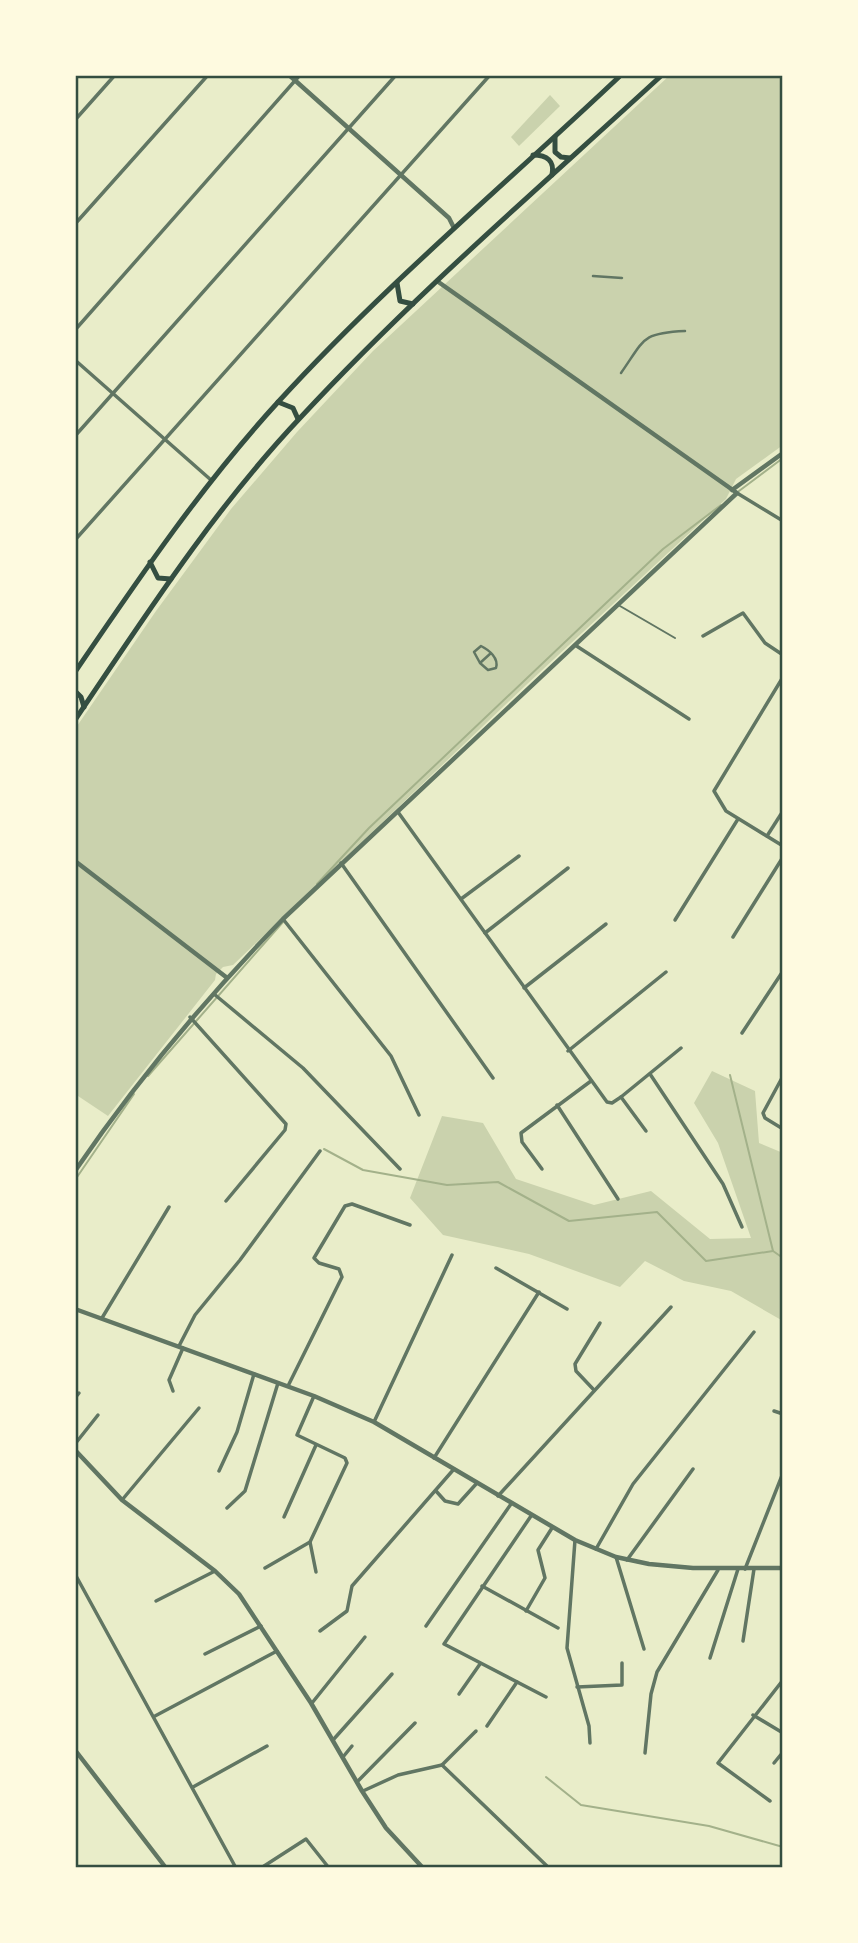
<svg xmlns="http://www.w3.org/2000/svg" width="858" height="1943" font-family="Literata,serif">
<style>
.green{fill:#cad2ad}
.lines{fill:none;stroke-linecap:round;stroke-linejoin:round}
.stream{stroke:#a3b18a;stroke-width:2}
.service{stroke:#617663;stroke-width:2}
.pedestrian{stroke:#617663;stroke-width:2.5}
.minor{stroke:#617663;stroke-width:3.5}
.tertiary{stroke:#617663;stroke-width:4.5}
.trunk{stroke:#344e41;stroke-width:5}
.neatline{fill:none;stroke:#344e41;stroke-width:2.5}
</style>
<rect width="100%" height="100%" fill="#e9edc9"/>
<!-- green -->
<g class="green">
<path d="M670 75H783V445L736 479 726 499 525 686 233 965 223 967 216 974 215 980 108 1116 75 1094V729L156 611 231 509 297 432 373 351Z"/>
<path d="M550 95 560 106 519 146 511 137Z"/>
<path d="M712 1071 755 1091 759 1143 783 1153V1321L731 1291 684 1281 645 1261 620 1287 529 1254 443 1235 410 1198 442 1116 483 1123 516 1179 594 1205 651 1191 710 1239 751 1238 718 1143 694 1103Z"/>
</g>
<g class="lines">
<!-- stream -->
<g class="stream">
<path d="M739 491 783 458"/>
<path d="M317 884 369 828 663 549 721 505"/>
<path d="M730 1075 773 1251 783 1258"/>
<path d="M148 1076 283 922"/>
<path d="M324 1149 363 1170 447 1185 498 1182 569 1221 657 1212 706 1261 773 1251"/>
<path d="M75 1180 134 1094"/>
<path d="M546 1777 581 1805 709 1826 783 1847"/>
</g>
<!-- service -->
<path class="service" d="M620 606 675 638"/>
<!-- pedestrian -->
<g class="pedestrian">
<path d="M593 276 622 278"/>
<path d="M621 373C645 339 641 333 685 331"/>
<path d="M480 663 474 652 481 646C489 650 499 658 496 668L488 670 480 663 491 653"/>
</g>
<!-- minor -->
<g class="minor">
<path d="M75 120 115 75"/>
<path d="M75 224 208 75"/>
<path d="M75 330 300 75"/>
<path d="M75 360 211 480"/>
<path d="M75 436 396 75"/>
<path d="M737 493 783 521"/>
<path d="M75 540 490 75"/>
<path d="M703 636 743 613 765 643 783 655"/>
<path d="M575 645 689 719"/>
<path d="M783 677 714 791 726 811 783 846"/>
<path d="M398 812 607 1102 612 1103 621 1097 681 1048"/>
<path d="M767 836 783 811"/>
<path d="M341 863 493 1078"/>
<path d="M461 899 519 856"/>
<path d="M283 919 391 1056 419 1115"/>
<path d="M675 920 738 819"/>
<path d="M485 933 568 868"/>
<path d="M733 937 783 857"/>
<path d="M524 988 606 924"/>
<path d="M214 994 303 1068 400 1169"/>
<path d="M190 1017 286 1124 285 1130 226 1201"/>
<path d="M742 1033 783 971"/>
<path d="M568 1051 666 972"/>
<path d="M650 1074 723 1184 742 1227"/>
<path d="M783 1076 763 1113 765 1118 783 1129"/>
<path d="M621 1097 646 1131"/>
<path d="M557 1105 618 1199"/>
<path d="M542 1169 522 1142 521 1133 591 1081"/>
<path d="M496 1268 567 1309"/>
<path d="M102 1318 169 1207"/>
<path d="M179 1346 195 1315 240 1260 320 1151"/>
<path d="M288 1386 342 1277 339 1269 319 1263 314 1258 345 1206 352 1204 410 1225"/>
<path d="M594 1390 576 1371 575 1364 600 1323"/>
<path d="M173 1391 169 1380 183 1348"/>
<path d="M75 1398 79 1393"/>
<path d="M774 1411 783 1414"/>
<path d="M374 1422 452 1255"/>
<path d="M75 1444 98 1415"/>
<path d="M434 1458 539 1292"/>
<path d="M219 1471 237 1432 254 1374"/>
<path d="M436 1491 445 1501 458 1504 477 1483"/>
<path d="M498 1496 671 1307"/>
<path d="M122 1500 199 1408"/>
<path d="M227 1508 245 1491 278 1383"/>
<path d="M531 1516 444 1644 546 1697"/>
<path d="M284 1517 316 1445"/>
<path d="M575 1540 567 1648 589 1726 590 1743"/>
<path d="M310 1542 316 1572"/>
<path d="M596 1549 633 1484 754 1332"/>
<path d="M616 1557 644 1649"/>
<path d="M627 1560 693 1469"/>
<path d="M265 1568 310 1542 347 1463 345 1458 297 1435 314 1396"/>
<path d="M745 1569 783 1473"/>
<path d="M75 1574 236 1868"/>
<path d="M482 1586 558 1628"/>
<path d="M156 1601 215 1571"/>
<path d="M526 1611 545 1578 538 1550 552 1528"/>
<path d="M426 1626 511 1504"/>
<path d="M320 1631 347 1611 352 1586 454 1469"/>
<path d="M743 1641 754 1569"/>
<path d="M205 1654 261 1626"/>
<path d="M710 1658 738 1569"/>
<path d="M577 1687 622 1685V1663"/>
<path d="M459 1694 480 1664"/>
<path d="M312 1703 365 1637"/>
<path d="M753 1715 783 1733"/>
<path d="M155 1716 277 1651"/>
<path d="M487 1726 517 1682"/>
<path d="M333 1740 392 1674"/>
<path d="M645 1753 651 1694 657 1672 718 1570"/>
<path d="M343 1757 352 1746"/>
<path d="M774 1763 783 1752"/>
<path d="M442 1765 476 1731"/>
<path d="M357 1782 415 1723"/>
<path d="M193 1787 267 1746"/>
<path d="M363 1791 398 1775 442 1765 549 1868"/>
<path d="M770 1801 718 1763 783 1680"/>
<path d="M261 1868 306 1839 329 1868"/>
</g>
<!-- tertiary -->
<g class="tertiary">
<path d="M289 75 449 218 454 228"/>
<path d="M732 490 783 453"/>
<path d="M75 861 226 977"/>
<path d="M75 1171C137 1080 206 998 283 919L737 493 437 281"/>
<path d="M75 1309 314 1396 374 1422 575 1540 616 1557 649 1564 693 1568H783"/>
<path d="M75 1450 122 1500 215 1571 239 1594 311 1703 362 1791 386 1828 423 1868"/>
<path d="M75 1750 166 1868"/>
</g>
<!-- trunk -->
<g class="trunk">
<path d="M555 137V152L561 157 570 158"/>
<path d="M533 155C547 155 555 161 552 175"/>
<path d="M397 283 400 301 413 304"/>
<path d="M278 402 293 408 298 419"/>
<path d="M150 562 158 578 171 579"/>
<path d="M75 672C139 578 202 485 279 401 385 285 507 183 621 75"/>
<path d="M75 691 81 697 84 707"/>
<path d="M75 720C145 616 214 509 300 418 413 296 539 188 662 75"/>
</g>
</g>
<!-- border -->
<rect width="858" height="1943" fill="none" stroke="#fefae0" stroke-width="154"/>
<rect x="77" y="77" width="704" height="1789" class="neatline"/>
</svg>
